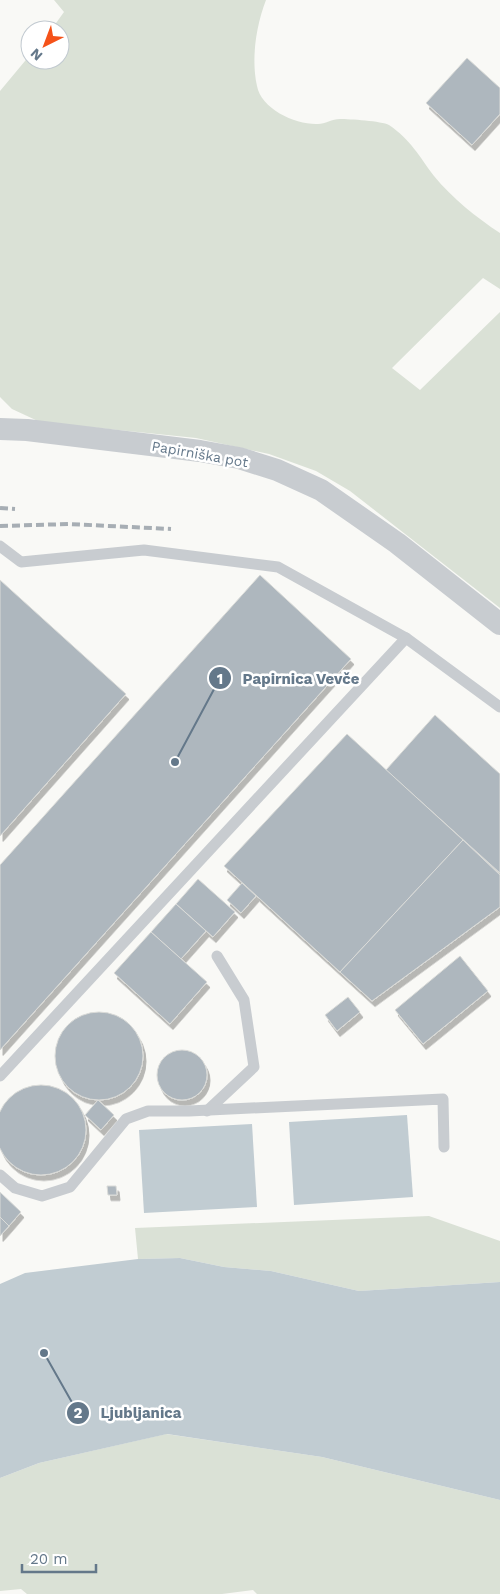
<svg xmlns="http://www.w3.org/2000/svg" width="500" height="1594" font-family="'Work Sans',sans-serif">
<style>
.green{fill:#dae1d6}
.water{fill:#c1ccd2}
.building{fill:#aeb7be;stroke:#dadbd8;filter:url(#shadow)}
.lines{fill:none;stroke-linecap:round;stroke-linejoin:round}
.lane{stroke:#c8ccd0;stroke-width:11}
.street{stroke:#c8ccd0;stroke-width:22}
.rail{stroke:#a7aeb4;stroke-width:4;stroke-dasharray:8 4;stroke-linecap:butt}
.labels{text-anchor:middle;dominant-baseline:central;stroke-width:5;stroke-linejoin:round;paint-order:stroke}
.street-label{font-size:14px;fill:#64788a;stroke:#fff}
.leader{fill:none;stroke:#64788a;stroke-width:2}
.callout-dot{fill:#64788a;stroke:#fff;stroke-width:2}
.mark-label{font-size:15px;text-anchor:middle;font-weight:bold;fill:#fff}
.callout-label{font-size:15px;text-anchor:middle;font-weight:bold;fill:#64788a;stroke:#fff;stroke-width:5;stroke-linejoin:round;paint-order:stroke}
</style>
<defs>
<filter id="shadow"><feDropShadow dx="3" dy="5.5" stdDeviation="0" flood-color="#0004"/></filter>
</defs>
<rect width="100%" height="100%" fill="#f9f9f6"/>
<!-- green -->
<g class="green">
<path d="M54 0H266C256 26 251 59 257 86 261 109 296 125 318 124 325 124 332 119 340 119 349 119 382 121 389 125 411 140 419 156 434 176 452 198 477 218 500 233V289L483 278 392 368 420 390 500 312V608L350 491 316 471 269 454 196 438 40 422 12 409 0 397V91L30 55V60H60V30H51L64 12Z"/>
<path d="M429 1216 500 1241V1282L359 1291 271 1271 224 1267 180 1258 138 1259 135 1228Z"/>
<path d="M166 1434 322 1457 500 1500V1594H257L253 1590 222 1594H27L21 1589 0 1591V1478L39 1463Z"/>
</g>
<!-- water -->
<g class="water">
<path d="M407 1115 413 1197 294 1205 289 1122Z"/>
<path d="M252 1124 257 1207 144 1213 139 1130Z"/>
<path d="M180 1258 224 1267 271 1271 359 1291 500 1282V1500L322 1457 167 1434 39 1463 0 1478V1284L25 1273 138 1259Z"/>
</g>
<!-- building -->
<g class="building">
<path d="M467 58 500 88V114L472 145 426 103Z"/>
<path d="M260 575 351 659 0 1050V865Z"/>
<path d="M0 580 126 694 0 836Z"/>
<path d="M435 715 500 774V873L386 770Z"/>
<path d="M347 734 463 840 340 972 224 866Z"/>
<path d="M463 840 500 875V907L372 1001 340 972Z"/>
<path d="M198 879 235 912 213 937 176 904Z"/>
<path d="M242 883 256 896 241 913 227 900Z"/>
<path d="M176 904 206 931 181 959 151 932Z"/>
<path d="M151 932 207 982 170 1024 114 973Z"/>
<path d="M460 956 488 991 423 1044 395 1010Z"/>
<path d="M348 997 360 1012 337 1031 325 1015Z"/>
<circle cx="99" cy="1056" r="44"/>
<circle cx="182" cy="1075" r="25"/>
<circle cx="41" cy="1130" r="45"/>
<path d="M98 1100 114 1115 101 1130 85 1115Z"/>
<path d="M107 1186H116L117 1195H108Z"/>
<path d="M0 1192 21 1212 9 1226 0 1217Z"/>
<path d="M0 1217 9 1226 0 1236Z"/>
</g>
<g class="lines">
<!-- lane -->
<g class="lane">
<path d="M0 546 21 562 144 550 278 567 406 638 500 707"/>
<path d="M0 1076 406 638"/>
<path d="M207 1111 254 1067 244 1000 217 956"/>
<path d="M0 1175 15 1188 42 1196 70 1187 126 1119 148 1111H189L443 1099 444 1147"/>
</g>
<!-- street -->
<path class="street" d="M0 429 27 430 200 451 239 458 277 470 321 490 397 543 500 624"/>
<!-- rail -->
<g class="rail">
<path d="M0 508 15 509"/>
<path d="M0 526 69 524 171 529"/>
</g>
</g>
<g class="labels">
<!-- street labels -->
<g class="street-label">
<text transform="translate(200 454) rotate(10)">Papirniška pot</text>
</g>
</g>
<!-- callouts -->
<path class="leader" d="M175 762L220 678M44 1353L78 1413"/>
<g class="callout-dot">
<circle cx="175" cy="762" r="5"/>
<circle cx="44" cy="1353" r="5"/>
<circle cx="220" cy="678" r="12"/>
<circle cx="78" cy="1413" r="12"/>
</g>
<g class="mark-label">
<text x="220" y="684">1</text>
<text x="78" y="1418">2</text>
</g>
<g class="callout-label">
<text x="301" y="684">Papirnica Vevče</text>
<text x="141" y="1418">Ljubljanica</text>
</g>
<!-- north arrow -->
<g transform="translate(45 45) rotate(222)"><circle r="24" fill="#ffffff" stroke="#c1c9d0"/>
<path d="M0-4L9 19L0 12L-9 19Z" fill="#f55219"/>
<text y="-8" font-size="14" font-weight="bold" text-anchor="middle" fill="#64788a">N</text>
</g>
<!-- scale -->
<path d="M22 1564v8h74v-8" fill="none" stroke="#64788a" stroke-width="2.5"/>
<text x="30" y="1564" font-size="15" fill="#64788a" stroke="#ffffff" stroke-width="4" paint-order="stroke">20 m</text>
</svg>
